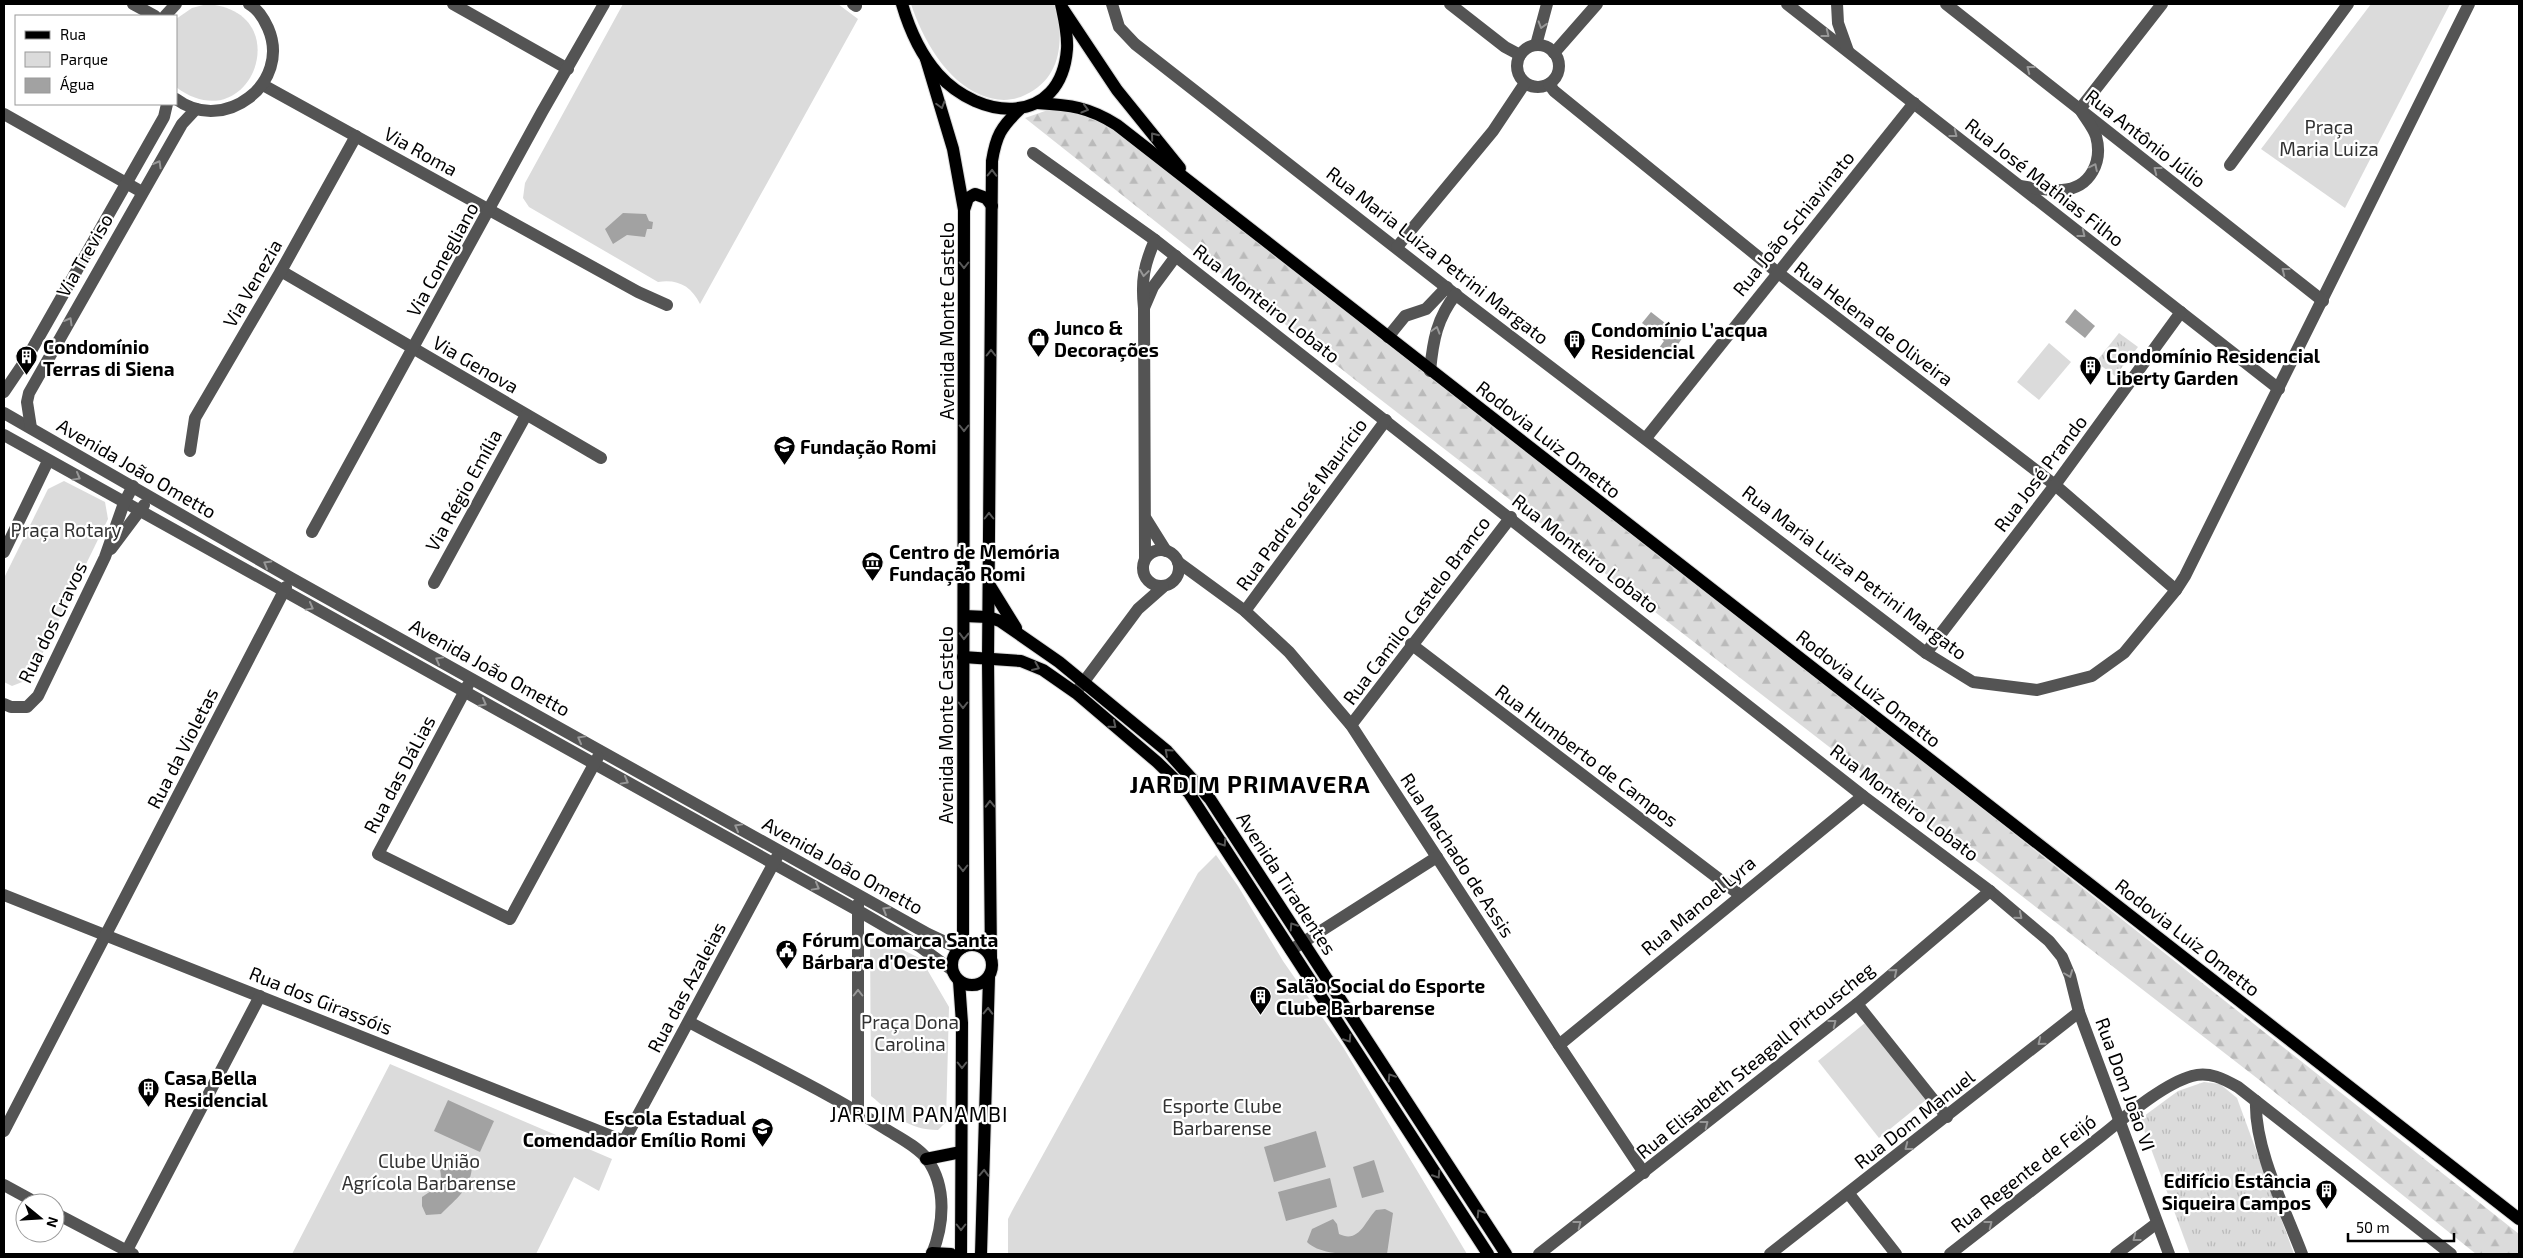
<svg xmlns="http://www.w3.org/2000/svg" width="2523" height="1258" font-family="'Exo 2',sans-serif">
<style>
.grass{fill:url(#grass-tufts)}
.forest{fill:url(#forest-firs)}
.park{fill:#dbdbdb}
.water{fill:#a2a2a2}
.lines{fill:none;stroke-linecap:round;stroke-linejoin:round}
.major-casing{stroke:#dbdbdb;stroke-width:14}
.minor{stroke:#545454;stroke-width:12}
.major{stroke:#000;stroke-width:12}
.oneway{stroke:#989898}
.oneway2{stroke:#595959}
.labels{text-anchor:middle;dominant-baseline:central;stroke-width:4.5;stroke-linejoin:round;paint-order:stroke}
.park-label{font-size:19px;fill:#323232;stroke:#fff}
.street-label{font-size:19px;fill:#000;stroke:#fff}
.poi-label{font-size:19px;font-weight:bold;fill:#000;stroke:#fff;text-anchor:start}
.quarter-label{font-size:21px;letter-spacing:1px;fill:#000;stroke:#fff}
.district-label{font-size:24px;font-weight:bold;letter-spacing:1px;fill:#000;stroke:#fff}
</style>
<defs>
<pattern id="grass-tufts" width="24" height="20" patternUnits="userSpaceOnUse" patternTransform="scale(1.25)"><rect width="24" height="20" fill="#dbdbdb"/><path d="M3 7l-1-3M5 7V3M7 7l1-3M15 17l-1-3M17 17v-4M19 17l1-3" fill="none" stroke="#bababa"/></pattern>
<pattern id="forest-firs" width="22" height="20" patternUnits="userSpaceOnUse" patternTransform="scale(1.25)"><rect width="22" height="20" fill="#dbdbdb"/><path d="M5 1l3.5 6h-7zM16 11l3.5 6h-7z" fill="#bababa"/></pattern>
</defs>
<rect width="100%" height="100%" fill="#fff"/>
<!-- grass -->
<g class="grass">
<path d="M2119 333 2138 347 2115 376 2096 362Z"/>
<path d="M2204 1082 2220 1084 2237 1098 2294 1254H2190L2140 1119 2178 1091Z"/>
</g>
<!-- forest -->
<path class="forest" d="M1048 110C1073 110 1091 117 1114 128L1791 657 2519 1234V1254H2476L2262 1082 1354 379 1025 118Z"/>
<!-- park -->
<g class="park">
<path d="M207 4C300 11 250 143 176 87V19L192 8Z"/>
<path d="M623 4H838L858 19 700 304C691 286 678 279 658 282L529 207 523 198 525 183Z"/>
<path d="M911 4H1054C1065 39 1062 78 1025 95 1011 102 995 101 981 95 946 81 922 38 911 4Z"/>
<path d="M2371 4H2450L2345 208 2261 149Z"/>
<path d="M2049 343 2071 362 2039 400 2017 382Z"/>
<path d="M64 481 105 502 108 519 30 679 12 686 4 682V578L48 489Z"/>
<path d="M1216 855 1238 886 1283 961 1343 1047 1467 1254H1008V1219L1012 1211 1198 873Z"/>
<path d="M870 933 921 959 949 1007 946 1122 938 1130C908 1130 893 1114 871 1096Z"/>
<path d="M1865 1023 1927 1099 1879 1138 1818 1061Z"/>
<path d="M390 1064 612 1159 599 1191 574 1177 536 1254H292Z"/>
</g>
<!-- water -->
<g class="water">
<path d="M623 213 646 214 649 221 653 222 652 229H647L645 237 627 235 613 244 605 229Z"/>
<path d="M2075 309 2095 326 2085 338 2065 322Z"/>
<path d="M1651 312 1683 337 1670 356 1659 348 1664 341 1642 323Z"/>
<path d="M448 1100 494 1121 480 1152 434 1131Z"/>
<path d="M1316 1131 1326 1167 1274 1182 1264 1147Z"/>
<path d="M449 1156H462L472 1164C472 1188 456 1199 441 1214L426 1215 422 1206V1197C441 1185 445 1182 437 1160Z"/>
<path d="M1374 1160 1384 1192 1362 1198 1353 1167Z"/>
<path d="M1330 1178 1337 1207 1286 1221 1278 1192Z"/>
<path d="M1385 1209 1393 1213 1387 1254C1364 1254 1323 1258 1307 1242L1312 1229 1333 1219 1337 1224 1339 1234C1359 1244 1365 1221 1376 1210Z"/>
</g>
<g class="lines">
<defs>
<g id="major">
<path d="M902 4C909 28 921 55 938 74 980 121 1061 127 1067 49 1068 34 1064 18 1061 4"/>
<path d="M1063 9 1117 90 1180 168"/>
<path d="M926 59 953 149 964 210 963 947"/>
<path d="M1037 103C1070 105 1089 107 1117 125L2519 1219"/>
<path d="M964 210 968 198 975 194 986 198 992 206"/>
<path d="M990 586 1016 628"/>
<path d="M964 616 988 617 1000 621 1059 662 1167 751 1210 799 1506 1254"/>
<path d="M963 657 1021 661 1043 670 1076 693 1157 762 1189 793 1488 1254"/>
<circle cx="972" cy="965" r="20"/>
<path d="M991 958 988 660 992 161C996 136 1001 127 1019 110"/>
<path d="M959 981 962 1023 961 1254"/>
<path d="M926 1159 961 1152"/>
<path d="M932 1253 951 1254"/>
<path d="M981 1254 989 977"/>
</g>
</defs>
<!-- major casing -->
<use href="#major" class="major-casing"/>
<!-- minor -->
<g class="minor">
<path d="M133 4 155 16"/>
<path d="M453 4 568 69"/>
<path d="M853 4 856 6"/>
<path d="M1112 4 1119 27 1135 44 1456 295 1926 653 1973 682 2037 690 2092 676 2124 653 2176 590 2185 576 2469 4"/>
<path d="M1450 4 1505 47 1520 55"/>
<path d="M1787 4 2279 389"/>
<path d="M1837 4 1838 23 1848 51"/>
<path d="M1946 4 2323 301"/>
<path d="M165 16 176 4"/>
<path d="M1536 45 1547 4"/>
<circle cx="1538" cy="66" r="21"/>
<path d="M1554 53 1597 4"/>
<path d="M1549 84 1554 91 1777 272 2055 485 2176 590"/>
<path d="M263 85 638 292 667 305"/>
<path d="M176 99C224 135 292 83 268 28 264 19 258 9 249 4"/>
<path d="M4 114 142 192"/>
<path d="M1033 153 1155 240 1863 796 1990 891 2049 941 2062 957 2070 976 2079 1012 2169 1254"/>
<path d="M2230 165 2348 4"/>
<path d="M2020 186C2034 188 2049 191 2062 190 2091 188 2103 161 2096 136 2093 127 2085 118 2080 109L2162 4"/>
<path d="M1397 247 1493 131 1525 83"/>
<path d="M281 271 601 458"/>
<path d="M1144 308 1153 287 1176 256"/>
<path d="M1388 337 1405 316 1426 309 1447 287"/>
<path d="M1430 371C1433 340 1437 318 1456 294"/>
<path d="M4 392 27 358 164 117 167 104"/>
<path d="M4 413 291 578 928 934 960 949"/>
<path d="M31 428 27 402 29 393 182 124 196 109"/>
<path d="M4 435 857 910 919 946 952 970"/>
<path d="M1646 438 1914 103"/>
<path d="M190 451 195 418 281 271 356 136"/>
<path d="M1146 519 1166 551"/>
<path d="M312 532 542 112 604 4"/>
<path d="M111 549 144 505"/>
<circle cx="1161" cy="568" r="18"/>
<path d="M4 552 48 461"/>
<path d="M1145 558 1144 308C1141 280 1144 265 1155 240"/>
<path d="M1178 562 1245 611 1289 652 1351 725 1559 1045 1644 1173"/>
<path d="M434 583 526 415"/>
<path d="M1245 611 1386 420"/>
<path d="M1411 644 1740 895"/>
<path d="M1926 653 2055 485 2181 312"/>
<path d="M468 685 378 854 510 919 598 757"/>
<path d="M1077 691 1138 609 1163 587"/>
<path d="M4 704 11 707H27L38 696 105 557 124 503 133 486"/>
<path d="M1351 725 1511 517"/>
<path d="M4 895 624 1141 777 857"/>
<path d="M858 904V1112"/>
<path d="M1291 950 1437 857"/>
<path d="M1857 1004 1947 1117"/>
<path d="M689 1022C754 1057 822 1089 884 1128 898 1137 917 1146 927 1159 947 1187 944 1224 932 1254"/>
<path d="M1559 1045 1863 796"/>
<path d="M2256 1101C2254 1148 2285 1209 2302 1254"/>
<path d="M4 1131 286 587"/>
<path d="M4 1185 37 1203"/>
<path d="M1849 1194 1896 1254"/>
<path d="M55 1213 133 1254"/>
<path d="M125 1254 260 996"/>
<path d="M1539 1254 1857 1004 1990 891"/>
<path d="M1770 1254 2079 1012"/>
<path d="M1950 1254C2000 1215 2050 1176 2100 1137 2124 1118 2163 1084 2192 1076 2209 1071 2224 1079 2238 1087L2451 1254"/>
<path d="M2116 1254 2157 1223"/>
</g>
<!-- major -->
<use href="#major" class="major"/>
</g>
<!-- one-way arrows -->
<defs><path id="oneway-chevron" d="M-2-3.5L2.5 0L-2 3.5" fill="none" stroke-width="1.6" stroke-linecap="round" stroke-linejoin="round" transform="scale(1.25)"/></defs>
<g class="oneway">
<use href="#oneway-chevron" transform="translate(1542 25) rotate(107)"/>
<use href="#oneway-chevron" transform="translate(1826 34) rotate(38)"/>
<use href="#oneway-chevron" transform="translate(2030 69) rotate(-142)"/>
<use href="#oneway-chevron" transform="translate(1954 134) rotate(38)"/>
<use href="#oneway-chevron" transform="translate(158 164) rotate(-60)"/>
<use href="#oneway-chevron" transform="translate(2094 167) rotate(-64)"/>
<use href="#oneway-chevron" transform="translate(2157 170) rotate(-142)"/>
<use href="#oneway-chevron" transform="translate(2082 234) rotate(38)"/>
<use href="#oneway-chevron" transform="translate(2285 271) rotate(-142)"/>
<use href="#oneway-chevron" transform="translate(1144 273) rotate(98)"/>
<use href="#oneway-chevron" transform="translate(69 321) rotate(-60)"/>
<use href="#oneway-chevron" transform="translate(1436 330) rotate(-74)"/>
<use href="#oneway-chevron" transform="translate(77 477) rotate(29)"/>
<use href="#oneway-chevron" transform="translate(267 564) rotate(-150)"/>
<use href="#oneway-chevron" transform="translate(310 607) rotate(29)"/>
<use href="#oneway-chevron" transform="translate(439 660) rotate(-151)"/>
<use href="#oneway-chevron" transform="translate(483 703) rotate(28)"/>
<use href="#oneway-chevron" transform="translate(581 739) rotate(-151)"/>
<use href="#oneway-chevron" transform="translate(625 781) rotate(29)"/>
<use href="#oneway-chevron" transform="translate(738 827) rotate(-151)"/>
<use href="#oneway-chevron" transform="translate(816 887) rotate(29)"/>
<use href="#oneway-chevron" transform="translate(886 910) rotate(-150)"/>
<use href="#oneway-chevron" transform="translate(2019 916) rotate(40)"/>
<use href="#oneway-chevron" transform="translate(1894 972) rotate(-40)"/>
<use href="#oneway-chevron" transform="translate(2069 974) rotate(69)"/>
<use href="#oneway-chevron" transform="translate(858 993) rotate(-90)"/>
<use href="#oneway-chevron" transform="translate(1833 1023) rotate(-38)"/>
<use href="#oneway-chevron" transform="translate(2041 1042) rotate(141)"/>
<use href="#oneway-chevron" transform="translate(1705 1124) rotate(-38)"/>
<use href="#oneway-chevron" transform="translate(1908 1147) rotate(142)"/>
<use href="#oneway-chevron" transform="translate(1578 1224) rotate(-38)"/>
<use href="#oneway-chevron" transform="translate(1989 1224) rotate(-38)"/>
<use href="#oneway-chevron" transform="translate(2136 1238) rotate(142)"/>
</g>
<g class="oneway2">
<use href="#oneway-chevron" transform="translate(941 105) rotate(74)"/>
<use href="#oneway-chevron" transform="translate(1085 109) rotate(16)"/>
<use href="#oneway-chevron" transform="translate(1154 136) rotate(-129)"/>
<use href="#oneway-chevron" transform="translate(992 173) rotate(-89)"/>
<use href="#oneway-chevron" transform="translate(964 265) rotate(90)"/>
<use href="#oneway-chevron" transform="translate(991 353) rotate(-90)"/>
<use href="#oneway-chevron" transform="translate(964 428) rotate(90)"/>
<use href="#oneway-chevron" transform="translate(989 516) rotate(-90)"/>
<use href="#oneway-chevron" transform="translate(964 636) rotate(91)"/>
<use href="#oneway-chevron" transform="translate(1036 667) rotate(23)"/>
<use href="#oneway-chevron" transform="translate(963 705) rotate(90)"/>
<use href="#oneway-chevron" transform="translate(1113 725) rotate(40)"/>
<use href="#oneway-chevron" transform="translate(1168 752) rotate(-138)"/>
<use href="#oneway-chevron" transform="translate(990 804) rotate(-91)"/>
<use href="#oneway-chevron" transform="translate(1223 843) rotate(57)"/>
<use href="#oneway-chevron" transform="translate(963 868) rotate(90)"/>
<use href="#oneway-chevron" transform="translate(1293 926) rotate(-123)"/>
<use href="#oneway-chevron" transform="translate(988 1011) rotate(-89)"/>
<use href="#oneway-chevron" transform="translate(1348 1039) rotate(57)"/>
<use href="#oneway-chevron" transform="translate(962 1065) rotate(90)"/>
<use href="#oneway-chevron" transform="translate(1391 1077) rotate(-123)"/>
<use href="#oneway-chevron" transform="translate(984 1173) rotate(-88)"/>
<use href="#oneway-chevron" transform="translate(1437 1175) rotate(57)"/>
<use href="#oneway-chevron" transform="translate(1480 1213) rotate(-123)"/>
<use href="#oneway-chevron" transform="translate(961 1227) rotate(90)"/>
</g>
<!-- icons -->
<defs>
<symbol id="shop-pin" viewBox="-11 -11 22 30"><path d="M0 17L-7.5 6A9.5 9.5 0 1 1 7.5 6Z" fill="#000" stroke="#fff"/><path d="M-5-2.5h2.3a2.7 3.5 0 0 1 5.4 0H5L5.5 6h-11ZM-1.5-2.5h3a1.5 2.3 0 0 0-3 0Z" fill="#fff"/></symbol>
<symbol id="building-pin" viewBox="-11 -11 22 30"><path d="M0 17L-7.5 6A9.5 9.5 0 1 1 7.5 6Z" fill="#000" stroke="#fff"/><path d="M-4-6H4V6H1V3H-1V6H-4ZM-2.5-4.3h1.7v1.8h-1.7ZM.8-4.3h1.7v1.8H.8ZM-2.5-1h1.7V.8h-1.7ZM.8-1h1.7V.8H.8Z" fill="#fff"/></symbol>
<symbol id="school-pin" viewBox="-11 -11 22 30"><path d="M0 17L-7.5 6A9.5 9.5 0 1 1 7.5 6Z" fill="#000" stroke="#fff"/><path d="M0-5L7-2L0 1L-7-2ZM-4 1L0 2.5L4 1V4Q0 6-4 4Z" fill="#fff"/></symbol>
<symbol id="museum-pin" viewBox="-11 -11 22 30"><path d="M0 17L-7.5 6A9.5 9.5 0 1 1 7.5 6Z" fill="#000" stroke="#fff"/><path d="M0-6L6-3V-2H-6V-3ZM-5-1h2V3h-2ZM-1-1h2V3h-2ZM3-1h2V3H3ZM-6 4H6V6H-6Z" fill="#fff"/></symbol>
<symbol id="civic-pin" viewBox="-11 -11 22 30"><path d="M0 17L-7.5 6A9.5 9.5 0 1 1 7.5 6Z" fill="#000" stroke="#fff"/><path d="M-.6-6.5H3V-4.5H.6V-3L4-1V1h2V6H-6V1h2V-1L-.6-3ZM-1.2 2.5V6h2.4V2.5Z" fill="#fff"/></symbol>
</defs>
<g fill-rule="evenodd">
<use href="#shop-pin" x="1026" y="326" width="25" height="34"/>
<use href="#building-pin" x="1562" y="328" width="25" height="34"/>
<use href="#building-pin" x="14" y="344" width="25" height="34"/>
<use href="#building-pin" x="2078" y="354" width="25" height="34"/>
<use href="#school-pin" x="772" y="434" width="25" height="34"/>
<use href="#museum-pin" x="860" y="550" width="25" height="34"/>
<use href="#civic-pin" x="774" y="938" width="25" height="34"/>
<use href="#building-pin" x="1248" y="984" width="25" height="34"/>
<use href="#building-pin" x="136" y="1076" width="25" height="34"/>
<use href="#school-pin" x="750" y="1116" width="25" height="34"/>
<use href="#building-pin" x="2314" y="1178" width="25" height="34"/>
</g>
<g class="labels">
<!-- park labels -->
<g class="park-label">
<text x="2329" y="126">Praça<tspan x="2329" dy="22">Maria Luiza</tspan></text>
<text x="66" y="529">Praça Rotary</text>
<text x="910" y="1021">Praça Dona<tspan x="910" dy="22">Carolina</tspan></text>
<text x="1222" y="1105">Esporte Clube<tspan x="1222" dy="22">Barbarense</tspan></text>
<text x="429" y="1160">Clube União<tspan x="429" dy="22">Agrícola Barbarense</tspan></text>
</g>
<!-- street labels -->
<g class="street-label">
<text transform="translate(2146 138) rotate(38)">Rua Antônio Júlio</text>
<text transform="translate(421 151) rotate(29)">Via Roma</text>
<text transform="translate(2045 182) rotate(38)">Rua José Mathias Filho</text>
<text transform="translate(1793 223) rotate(-51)">Rua João Schiavinato</text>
<text transform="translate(84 255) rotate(-60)">Via Treviso</text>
<text transform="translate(1438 255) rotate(38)">Rua Maria Luiza Petrini Margato</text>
<text transform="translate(442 259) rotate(-61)">Via Conegliano</text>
<text transform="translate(252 283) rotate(-60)">Via Venezia</text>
<text transform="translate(1267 303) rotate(38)">Rua Monteiro Lobato</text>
<text transform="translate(946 321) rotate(-90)">Avenida Monte Castelo</text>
<text transform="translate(1874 323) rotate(37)">Rua Helena de Oliveira</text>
<text transform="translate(476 364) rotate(30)">Via Genova</text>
<text transform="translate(1549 439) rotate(38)">Rodovia Luiz Ometto</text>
<text transform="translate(137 468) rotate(30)">Avenida João Ometto</text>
<text transform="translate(2040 473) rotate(-53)">Rua José Prando</text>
<text transform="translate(463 490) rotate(-61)">Via Régio Emília</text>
<text transform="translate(1301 504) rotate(-54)">Rua Padre José Maurício</text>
<text transform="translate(1586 553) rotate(38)">Rua Monteiro Lobato</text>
<text transform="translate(1855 572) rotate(37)">Rua Maria Luiza Petrini Margato</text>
<text transform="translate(1416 610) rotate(-53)">Rua Camilo Castelo Branco</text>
<text transform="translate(52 622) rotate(-64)">Rua dos Cravos</text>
<text transform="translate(490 667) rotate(29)">Avenida João Ometto</text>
<text transform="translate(1869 688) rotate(38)">Rodovia Luiz Ometto</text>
<text transform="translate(945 725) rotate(-90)">Avenida Monte Castelo</text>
<text transform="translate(182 748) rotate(-63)">Rua da Violetas</text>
<text transform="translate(1587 755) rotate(37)">Rua Humberto de Campos</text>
<text transform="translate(399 774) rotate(-62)">Rua das DáLias</text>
<text transform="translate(1905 802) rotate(37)">Rua Monteiro Lobato</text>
<text transform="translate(1458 855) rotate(57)">Rua Machado de Assis</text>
<text transform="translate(843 865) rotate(29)">Avenida João Ometto</text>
<text transform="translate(1287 883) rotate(57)">Avenida Tiradentes</text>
<text transform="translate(1698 905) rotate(-40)">Rua Manoel Lyra</text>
<text transform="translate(2188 937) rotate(38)">Rodovia Luiz Ometto</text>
<text transform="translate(686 987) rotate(-62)">Rua das Azaleias</text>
<text transform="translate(321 1000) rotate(22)">Rua dos Girassóis</text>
<text transform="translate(1755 1060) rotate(-39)">Rua Elisabeth Steagall Pirtouscheg</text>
<text transform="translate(2126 1084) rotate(70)">Rua Dom João VI</text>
<text transform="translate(1914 1119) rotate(-38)">Rua Dom Manuel</text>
<text transform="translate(2023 1173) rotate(-38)">Rua Regente de Feijó</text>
</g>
<!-- poi labels -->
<g class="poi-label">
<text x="1054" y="327">Junco &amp;<tspan x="1054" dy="22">Decorações</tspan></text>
<text x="1591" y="329">Condomínio L’acqua<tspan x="1591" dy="22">Residencial</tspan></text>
<text x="43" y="346">Condomínio<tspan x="43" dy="22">Terras di Siena</tspan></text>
<text x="2106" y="355">Condomínio Residencial<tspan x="2106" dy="22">Liberty Garden</tspan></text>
<text x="800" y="446">Fundação Romi</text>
<text x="889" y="551">Centro de Memória<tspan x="889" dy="22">Fundação Romi</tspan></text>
<text x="802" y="939">Fórum Comarca Santa<tspan x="802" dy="22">Bárbara d'Oeste</tspan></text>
<text x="1276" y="985">Salão Social do Esporte<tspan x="1276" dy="22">Clube Barbarense</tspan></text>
<text x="164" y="1077">Casa Bella<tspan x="164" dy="22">Residencial</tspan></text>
<text x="746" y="1117" text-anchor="end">Escola Estadual<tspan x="746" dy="22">Comendador Emílio Romi</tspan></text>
<text x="2311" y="1180" text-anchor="end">Edifício Estância<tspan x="2311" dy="22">Siqueira Campos</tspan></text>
</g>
<!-- quarter labels -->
<g class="quarter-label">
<text x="919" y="1113">JARDIM PANAMBI</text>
</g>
<!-- district labels -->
<g class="district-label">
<text x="1250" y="783">JARDIM PRIMAVERA</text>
</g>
</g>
<!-- border -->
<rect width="2523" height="1258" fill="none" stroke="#000000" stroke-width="10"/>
<!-- legend -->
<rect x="15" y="15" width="162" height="90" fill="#ffffff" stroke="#999999"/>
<rect x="25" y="31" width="25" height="8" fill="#000000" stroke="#999999"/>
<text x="60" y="40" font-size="15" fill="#000000">Rua</text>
<rect x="25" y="52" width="25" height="15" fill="#dbdbdb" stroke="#999999"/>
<text x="60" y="65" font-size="15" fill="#000000">Parque</text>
<rect x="25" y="78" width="25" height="15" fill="#a2a2a2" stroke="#999999"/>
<text x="60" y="90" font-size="15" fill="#000000">Água</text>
<!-- north arrow -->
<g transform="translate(40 1218) rotate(108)"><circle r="24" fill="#ffffff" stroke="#999999"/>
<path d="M0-4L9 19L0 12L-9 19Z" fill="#000000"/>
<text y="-8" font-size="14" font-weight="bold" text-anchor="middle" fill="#000000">N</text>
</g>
<!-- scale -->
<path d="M2348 1233v8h106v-8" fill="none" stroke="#000000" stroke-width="2.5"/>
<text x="2356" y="1233" font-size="15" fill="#000000" stroke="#ffffff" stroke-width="4" paint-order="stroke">50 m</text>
</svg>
